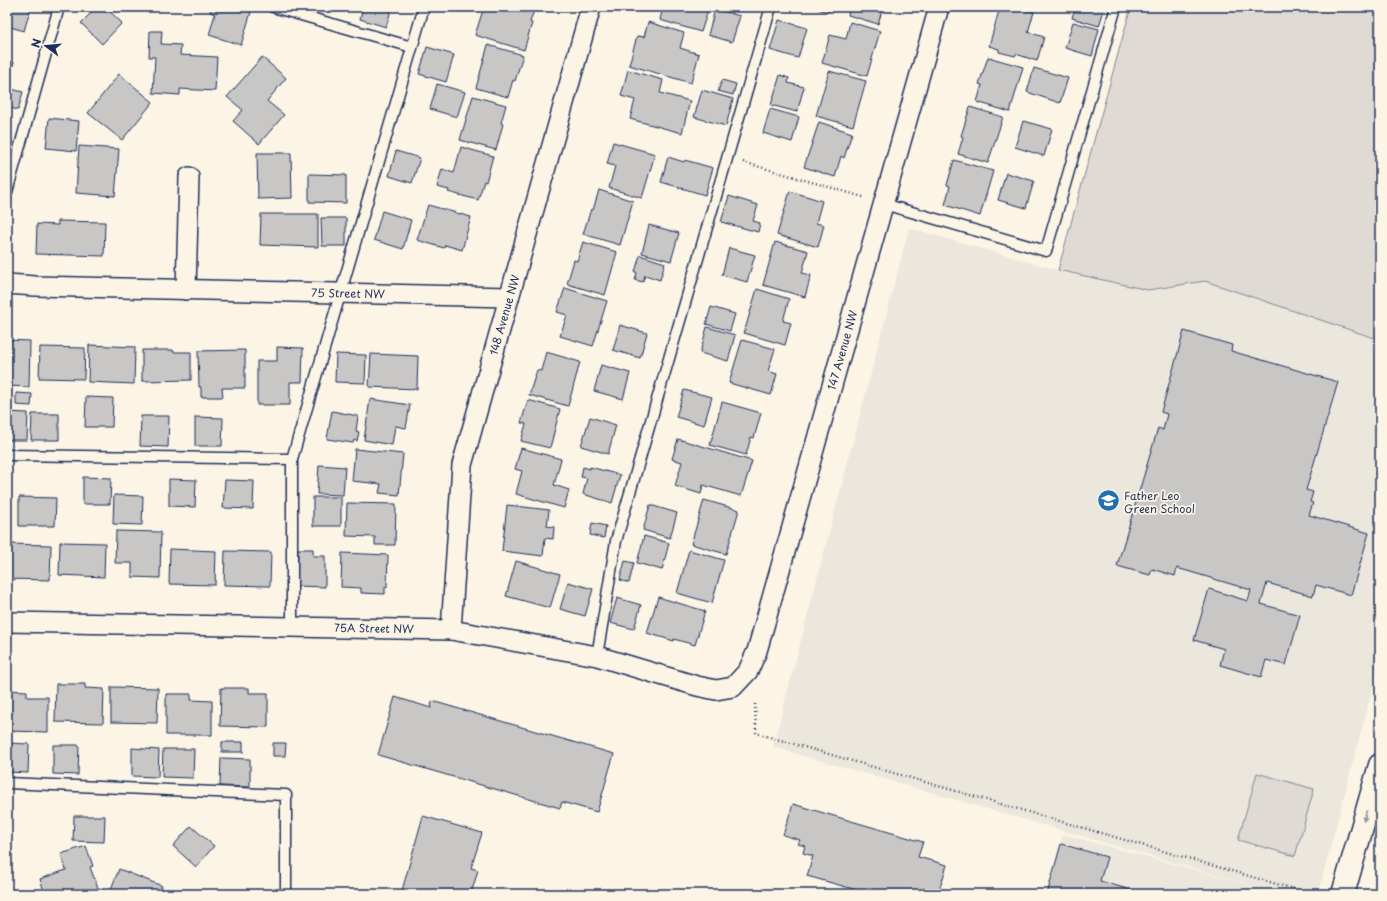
<svg xmlns="http://www.w3.org/2000/svg" width="1387" height="901" font-family="'Playpen Sans',sans-serif">
<style>
.built{fill:#ece7dc}
.green{fill:#dfdbd4;stroke:#7d8599}
.building{fill:#c8c7c6;stroke:#1b2f5e}
.lines{fill:none;stroke-linecap:round;stroke-linejoin:round}
.service-casing{stroke:#1b2f5e;stroke-width:13}
.minor-casing{stroke:#1b2f5e;stroke-width:22}
.tertiary-casing{stroke:#1b2f5e;stroke-width:25}
.path{stroke:#1b2f5e;stroke-width:2.5;stroke-dasharray:1 3;stroke-linecap:butt}
.service{stroke:#fcf5e5;stroke-width:10}
.minor{stroke:#fcf5e5;stroke-width:19}
.tertiary{stroke:#fcf5e5;stroke-width:22}
.oneway{fill:#8c92a2}
.labels{text-anchor:middle;dominant-baseline:central;stroke-width:3.5;stroke-linejoin:round;paint-order:stroke}
.street-label{font-size:11px;fill:#1b2f5e;stroke:#fcf5e5}
.poi-label{font-size:11px;fill:#1b2f5e;stroke:#fcf5e5;text-anchor:start}
</style>
<rect width="100%" height="100%" fill="#fcf5e5"/>
<filter id="ink" filterUnits="userSpaceOnUse"><feTurbulence type="fractalNoise" baseFrequency=".025" numOctaves="2"/><feDisplacementMap in="SourceGraphic" scale="8" xChannelSelector="R" yChannelSelector="G"/><feConvolveMatrix kernelMatrix="1 2 1 2 8 2 1 2 1" color-interpolation-filters="sRGB"/></filter>
<g filter="url(#ink)">
<!-- built -->
<path class="built" d="M909 228 1058 270 1148 290 1205 281 1380 340V661L1318 894H1046L1063 834 1268 890 773 747Z"/>
<!-- green -->
<g class="green">
<path d="M1131 7H1380V340L1205 281 1148 290 1058 270Z"/>
<path d="M1257 773 1314 789 1295 856 1238 840Z"/>
</g>
<!-- building -->
<g class="building">
<path d="M7 7H31L24 31 7 26Z"/>
<path d="M97 7H105L122 23 102 44 81 23Z"/>
<path d="M212 7H232L251 12 241 45 209 35 215 14 210 12Z"/>
<path d="M363 7H392L386 27 360 19Z"/>
<path d="M451 7H465L464 11Z"/>
<path d="M484 7H491L499 9V7H535L530 22 532 23 524 50 475 35Z"/>
<path d="M663 7H709L701 32 660 20Z"/>
<path d="M811 7H830L828 12Z"/>
<path d="M850 7H883L878 24 848 15Z"/>
<path d="M1000 7H1016L1034 12 1028 32 1044 37 1037 61 1016 54 1015 56 999 52V49L989 46Z"/>
<path d="M1075 7H1105L1099 26 1072 18Z"/>
<path d="M715 9 740 16 732 42 708 35Z"/>
<path d="M779 20 807 28 798 58 770 50Z"/>
<path d="M648 22 684 33 680 48 699 54 691 83 629 65 637 36 644 37Z"/>
<path d="M850 22 880 31 867 76 822 63 830 35 846 39Z"/>
<path d="M1073 22 1099 29 1092 56 1065 48Z"/>
<path d="M150 31H162L161 44 181 45 180 55 217 57 215 91 180 89V95L153 93 155 57H149Z"/>
<path d="M488 45 523 55 515 81 513 80 508 97 476 88Z"/>
<path d="M427 47 454 55 446 82 419 74Z"/>
<path d="M262 57 286 78 267 101 284 115 259 144 233 121 243 110 227 97Z"/>
<path d="M988 57 1023 67 1010 112 977 102 982 85 979 84Z"/>
<path d="M7 60 14 62 7 85Z"/>
<path d="M1034 68 1068 78 1060 103 1027 92Z"/>
<path d="M628 70 663 80 660 93 690 101 682 133 630 119 635 100 621 96Z"/>
<path d="M829 71 866 81 853 126 816 116Z"/>
<path d="M119 74 153 102 122 140 88 113Z"/>
<path d="M780 75 789 78 788 83 804 87 797 112 771 105Z"/>
<path d="M722 80 736 84 733 95 718 91Z"/>
<path d="M437 84 465 92 457 117 430 109Z"/>
<path d="M11 89 23 92 18 110 7 107Z"/>
<path d="M702 90 733 99 726 126 694 117Z"/>
<path d="M473 96 506 105 501 123 503 124 496 150 460 140Z"/>
<path d="M970 107 1003 117 988 163 958 154 963 137 961 136Z"/>
<path d="M770 109 799 117 792 142 763 133Z"/>
<path d="M49 118 79 121 76 151 46 148Z"/>
<path d="M1023 121 1052 129 1044 156 1015 147Z"/>
<path d="M819 122 852 133 844 158 841 156 835 177 804 167Z"/>
<path d="M613 142 655 154 642 198 609 188 615 166 607 164Z"/>
<path d="M79 146 119 149 115 196 76 193Z"/>
<path d="M461 147 493 156 486 182 484 181 478 200 448 192 449 190 437 187 442 169 454 173Z"/>
<path d="M396 151 420 158 412 183 389 176Z"/>
<path d="M257 153H291L292 198 258 199Z"/>
<path d="M668 157 684 162 685 160 713 168 705 195 661 182Z"/>
<path d="M954 160 993 171 980 216 945 205 950 186 947 185Z"/>
<path d="M1006 173 1034 181 1026 208 998 200Z"/>
<path d="M309 174 346 175V203L309 202Z"/>
<path d="M599 190 633 201 620 245 583 234 591 209 593 210Z"/>
<path d="M790 191 822 201 816 223 824 225 818 247 777 235Z"/>
<path d="M729 196 758 205 753 221 760 223 758 232 721 222Z"/>
<path d="M428 205 471 217 462 250 445 245 444 248 417 240Z"/>
<path d="M382 211 411 220 403 249 374 240Z"/>
<path d="M261 214H318V247L260 245Z"/>
<path d="M321 218H346V246H322Z"/>
<path d="M58 221 105 222 104 256 36 254 37 224 58 225Z"/>
<path d="M649 225 679 233 671 261 642 253Z"/>
<path d="M583 242 617 252 605 295 567 284 574 260 577 261Z"/>
<path d="M775 242 808 251 802 273 811 275 805 297 763 285Z"/>
<path d="M729 248 755 255 747 282 722 275Z"/>
<path d="M640 255 665 263 660 280 645 275 643 282 635 280 637 273 635 272Z"/>
<path d="M565 288 607 301 593 346 560 336 567 315 557 312Z"/>
<path d="M757 289 789 299 783 321 791 323 785 345 744 333Z"/>
<path d="M711 307 735 314 730 331 706 324Z"/>
<path d="M620 325 647 333 640 358 613 350Z"/>
<path d="M707 327 735 335 728 361 700 353Z"/>
<path d="M1184 331 1232 345 1231 351 1338 382 1306 490 1313 492 1310 502 1313 503 1309 515 1369 533 1351 595 1316 585 1313 596 1267 583 1261 604 1300 615 1286 665 1266 660 1261 677 1220 665 1224 649 1194 640 1209 589 1248 601 1251 590 1177 568 1175 576 1152 569 1150 575 1117 566 1158 428 1163 430 1167 414 1161 412Z"/>
<path d="M7 340 30 341 29 387 7 386Z"/>
<path d="M742 340 775 349 768 371 777 374 771 395 729 383Z"/>
<path d="M89 345 135 347 134 384 88 382Z"/>
<path d="M40 347 85 348 84 379 39 378Z"/>
<path d="M277 347 303 348 302 382H290V405H257V361H277Z"/>
<path d="M142 350H173V352H191V380L142 381Z"/>
<path d="M245 350V388H222L223 397H201V387H199L198 351Z"/>
<path d="M546 352 580 362 568 406 529 395 537 370 541 371Z"/>
<path d="M336 354 366 355 365 383 335 382Z"/>
<path d="M371 354 418 356 417 389 369 387Z"/>
<path d="M601 365 630 373 623 399 594 391Z"/>
<path d="M684 390 712 397 704 425 676 417Z"/>
<path d="M16 393 32 394 31 406 16 405Z"/>
<path d="M86 397 113 398 112 427H85Z"/>
<path d="M370 399 410 405 406 428 395 426 392 445 364 440Z"/>
<path d="M528 400 560 409 550 448 521 441 526 424 521 423Z"/>
<path d="M722 402 761 413 754 438 751 437 746 455 710 445Z"/>
<path d="M332 411 358 416 356 431 359 432 357 441 354 440 353 443 327 439Z"/>
<path d="M7 412 28 413 27 440H7Z"/>
<path d="M32 414H59V440H31Z"/>
<path d="M141 416H169L168 447 140 446Z"/>
<path d="M195 417 223 418 222 446H195Z"/>
<path d="M590 417 616 425 608 454 581 446Z"/>
<path d="M678 439 752 461 741 496 703 485 701 494 675 486 682 462 672 459Z"/>
<path d="M521 448 561 459 554 485 569 490 564 508 516 494 522 471 515 469Z"/>
<path d="M355 449 403 454 399 495 379 493 381 484 352 481Z"/>
<path d="M319 465 345 467 343 495 317 494Z"/>
<path d="M583 467 590 469V467L620 475 612 503 583 494 587 478 581 477Z"/>
<path d="M83 477 111 478 110 504H83Z"/>
<path d="M169 479 196 480 195 507 169 506Z"/>
<path d="M225 480 254 481 253 509 223 508Z"/>
<path d="M114 495 143 496 142 525 113 524Z"/>
<path d="M19 497 56 498 55 526H19Z"/>
<rect x="313" y="497" width="28" height="29"/>
<path d="M704 500 739 510 726 554 691 544Z"/>
<path d="M347 503 396 504 395 545H375V537L346 536Z"/>
<path d="M507 505 549 510 547 526 554 527 553 539 545 538 543 556 502 551Z"/>
<path d="M650 505 677 513 670 538 643 530Z"/>
<path d="M592 523 606 526 604 538 590 535Z"/>
<path d="M116 531 161 532 160 578 132 577V563H115Z"/>
<path d="M644 536 669 543 662 570 637 563Z"/>
<path d="M60 542 105 543 104 577 59 575Z"/>
<path d="M7 544 51 545 50 580 7 579Z"/>
<path d="M170 549 216 551 215 585 169 584Z"/>
<path d="M298 549H313V556H325V587L297 586Z"/>
<path d="M689 550 724 560 712 603 677 593Z"/>
<path d="M225 551 271 552 270 586 224 585Z"/>
<path d="M342 553 388 555 387 587H385V594L361 593V588L341 587Z"/>
<path d="M516 561 560 574 550 608 506 596Z"/>
<path d="M625 561 634 563 629 583 620 580Z"/>
<path d="M568 582 593 589 585 616 560 609Z"/>
<path d="M658 597 705 611 695 645 674 639V641L647 633Z"/>
<path d="M617 598 641 605 634 629 610 623Z"/>
<path d="M56 684H85V688L104 689 103 723 55 722Z"/>
<path d="M111 687 158 688 157 723 111 722Z"/>
<path d="M221 688H249V693H268V727L220 726Z"/>
<path d="M7 690 27 691V697H48V732L7 731Z"/>
<path d="M166 694H191V700L212 701V735H166Z"/>
<path d="M395 697 431 708 432 701 614 754 597 812 562 802 560 808 378 755Z"/>
<rect x="222" y="742" width="21" height="10"/>
<path d="M7 743 29 744 28 773 7 772Z"/>
<path d="M273 743H286L285 756H273Z"/>
<path d="M53 745H79L78 775 53 774Z"/>
<path d="M132 748 159 750 158 777 132 776Z"/>
<path d="M163 749H194L193 778 162 777Z"/>
<path d="M221 758 250 759V787L220 786Z"/>
<path d="M793 804 923 842 918 857 947 865 938 894H871L807 876 813 856 803 853 805 846 798 844 800 840 783 835Z"/>
<path d="M74 816H105L104 842 73 841Z"/>
<path d="M423 816 482 833 471 868 478 870 471 894H401Z"/>
<path d="M191 826 214 846 196 867 173 846Z"/>
<path d="M1061 844 1107 857 1100 881 1144 894H1047Z"/>
<path d="M86 846 93 866 90 867 100 894H45L40 879 66 870 61 854Z"/>
<path d="M119 869 162 886 159 894H109Z"/>
</g>
<g class="lines">
<defs>
<g id="service">
<path d="M273 7 412 47"/>
<path d="M7 192 59 7"/>
<path d="M884 204 1046 251 1116 7"/>
<path d="M7 455 292 459"/>
<path d="M292 627V459L424 7"/>
<path d="M597 656 616 541 771 7"/>
<path d="M7 783 286 795V894"/>
</g>
<g id="minor">
<path d="M7 284 35 286 509 297"/>
<path d="M186 290 189 177"/>
<path d="M7 622 451 630 597 656 697 686 716 690 733 687 748 671 757 651 939 7"/>
<path d="M451 630 462 465 591 7"/>
</g>
<path id="tertiary" d="M1343 894 1380 765"/>
</defs>
<!-- service casing -->
<use href="#service" class="service-casing"/>
<!-- minor casing -->
<use href="#minor" class="minor-casing"/>
<!-- tertiary casing -->
<use href="#tertiary" class="tertiary-casing"/>
<!-- path -->
<g class="path">
<path d="M743 162 863 197"/>
<path d="M755 704 756 733 1311 894"/>
</g>
<!-- service -->
<use href="#service" class="service"/>
<!-- minor -->
<use href="#minor" class="minor"/>
<!-- tertiary -->
<use href="#tertiary" class="tertiary"/>
</g>
<!-- one-way arrows -->
<defs><path id="oneway-solid" d="M-6-.8H1V-3.2L6.5 0L1 3.2V.8H-6Z"/></defs>
<use class="oneway" href="#oneway-solid" transform="translate(1365 816) rotate(106)"/>
</g>
<!-- icons -->
<defs>
<symbol id="school-disc" viewBox="-11 -11 22 22"><circle r="9.5" fill="#1f6fb2" stroke="#fcf5e5"/><path d="M0-5L7-2L0 1L-7-2ZM-4 1L0 2.5L4 1V4Q0 6-4 4Z" fill="#fff"/></symbol>
</defs>
<g fill-rule="evenodd">
<use href="#school-disc" x="1096" y="488" width="25" height="25"/>
</g>
<g class="labels">
<!-- street labels -->
<g class="street-label">
<text transform="translate(348 293) rotate(1)">75 Street NW</text>
<text transform="translate(504 315) rotate(-74)">148 Avenue NW</text>
<text transform="translate(842 350) rotate(-74)">147 Avenue NW</text>
<text transform="translate(374 628) rotate(1)">75A Street NW</text>
</g>
<!-- poi labels -->
<g class="poi-label">
<text x="1124" y="495">Father Leo<tspan x="1124" dy="13">Green School</tspan></text>
</g>
</g>
<!-- margin -->
<rect width="1387" height="901" fill="none" stroke="#fcf5e5" stroke-width="24"/>
<rect x="12" y="12" width="1363" height="877" fill="none" stroke="#1b2f5e" stroke-width="1.5" filter="url(#ink)"/>
<!-- north arrow -->
<g transform="translate(46 46) rotate(286)" stroke="#fcf5e5" stroke-width="3" paint-order="stroke">
<path d="M0-3L7 15L0 10L-7 15Z" fill="#1b2f5e"/>
<text y="-6" font-size="11" font-weight="bold" text-anchor="middle" fill="#1b2f5e">N</text>
</g>
</svg>
